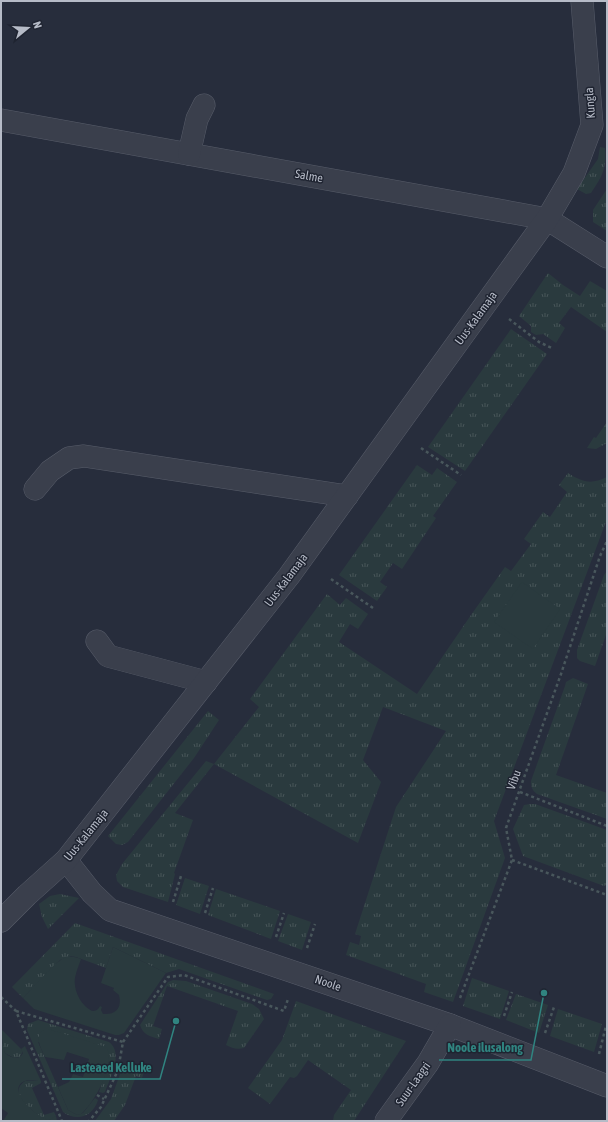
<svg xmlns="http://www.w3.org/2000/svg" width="608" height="1122" font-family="'Asap Condensed',sans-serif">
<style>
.grass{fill:url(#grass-tufts)}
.park{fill:#2a3a3e}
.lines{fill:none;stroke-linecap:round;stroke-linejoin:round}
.minor-casing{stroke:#585d6a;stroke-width:23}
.path{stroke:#49575c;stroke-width:2.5;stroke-dasharray:3 3;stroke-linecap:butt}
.minor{stroke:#3a3f4c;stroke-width:22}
.labels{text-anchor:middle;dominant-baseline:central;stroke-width:3;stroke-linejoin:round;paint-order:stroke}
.street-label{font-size:12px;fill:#b6bbc7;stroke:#1f2431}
.leader{fill:none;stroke:#308480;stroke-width:1.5}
.callout-dot{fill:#308480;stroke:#1f2431;stroke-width:1.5}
.callout-label{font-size:13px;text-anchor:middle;font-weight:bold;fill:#308480;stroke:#1f2431;stroke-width:3;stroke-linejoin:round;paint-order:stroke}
</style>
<defs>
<pattern id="grass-tufts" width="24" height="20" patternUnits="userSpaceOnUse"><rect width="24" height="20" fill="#2a3a3e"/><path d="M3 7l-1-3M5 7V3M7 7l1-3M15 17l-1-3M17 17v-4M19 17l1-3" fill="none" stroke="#475558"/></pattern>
</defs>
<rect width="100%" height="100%" fill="#272d3c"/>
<!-- grass -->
<g class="grass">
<path d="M600 147 605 148C607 168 602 177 591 193L586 194 577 189 598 159Z"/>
<path d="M607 189V231L593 222V210Z"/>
<path d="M548 273 563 285 580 296 590 281 607 291V332L571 307 559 323 565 328 556 343 543 334 536 335 531 332V326L519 316Z"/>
<path d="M511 329 547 354 465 471 428 447Z"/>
<path d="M607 422V443L596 449 587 448 594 437 596 438Z"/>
<path d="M417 465 432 475 437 468 457 482 433 516 436 518 402 569 393 563 380 582 387 587 377 601 339 575Z"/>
<path d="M568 473C582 482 591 485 607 477V519L494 821 505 858 453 1002 424 992 426 984 346 955 350 942 359 945 361 936 355 934 396 807 446 731 383 707 363 760 381 782 358 843 214 764 175 813 193 820 174 873 175 874 168 902 123 887 117 881 116 875 122 864 206 761 214 764 259 707 250 699 327 594 340 605 346 598 368 614 358 629 350 624 339 642 417 694 471 615 505 567 511 571 531 544 524 539 543 512 550 517 567 492 559 485Z"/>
<path d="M607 571V632L595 666 580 661 577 658V650L604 575Z"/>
<path d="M573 678 588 684 556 775 607 793V819L537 794C532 790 531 787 531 781L565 686 566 682Z"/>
<path d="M208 711 219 720 194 758 128 842 122 845 116 844 108 836Z"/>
<path d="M530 804H535L607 830 606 885 604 886 523 856 513 829 524 805Z"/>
<path d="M185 878 209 886 200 914 176 905Z"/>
<path d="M216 889 280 911 271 939 208 915Z"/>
<path d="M60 894 79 898 48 929 42 917 39 904 50 896Z"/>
<path d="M288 914 311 922 302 950 278 941Z"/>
<path d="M75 923 274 994 271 999 267 1000 179 969 166 973 113 947 106 968 76 957 71 956 60 960 23 998 12 987Z"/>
<path d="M472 978 509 991 500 1019 463 1006Z"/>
<path d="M173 980 186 981 252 1004 259 1009 264 1019 244 1048C237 1050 232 1048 226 1045L238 1011 167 986 153 1026 162 1029 159 1039C150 1036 143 1035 140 1025L168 982Z"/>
<path d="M516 994 548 1005 539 1033 506 1020Z"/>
<path d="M296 1001 406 1041 354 1121H333L334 1115 351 1090 308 1060 297 1076 294 1078 290 1077 270 1104 248 1088 282 1040Z"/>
<path d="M558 1009 602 1024 594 1052 550 1036Z"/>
<path d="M38 1020 109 1042C124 1053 110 1078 105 1092L103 1093 99 1092 109 1062 38 1042 68 1110 77 1115 83 1113 95 1098 98 1100C93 1117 76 1122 63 1112L27 1030 28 1024Z"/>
<path d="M1 1029 23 1051 20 1057 14 1058 5 1053 3 1048Z"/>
<path d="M128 1064 145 1069 142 1078 136 1076 125 1105 114 1121H95L111 1099 123 1066Z"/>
<path d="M25 1081H41V1083L32 1088 44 1115 54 1112 56 1116C51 1120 49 1121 43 1119 34 1111 6 1094 25 1081Z"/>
</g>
<!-- park -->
<g class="park">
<path d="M522 582 560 609 533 649 494 622Z"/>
<path d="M113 947 166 973 124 1033 119 1035H115L34 1009 23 998C32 989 55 961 66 957 71 956 76 957 81 959 79 965 76 972 75 978 73 990 81 1006 92 1011 96 1011 98 1010 100 1006L102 1007 101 1010 103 1014C117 1015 122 1007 119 995L113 990 114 988 101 983Z"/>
<path d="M45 1029H48L106 1047C117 1062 94 1104 81 1114L77 1115 68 1110 58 1087 69 1082 73 1074 83 1077 89 1059 67 1052 64 1060 45 1057C41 1048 33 1035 45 1029Z"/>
<path d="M1 1038 5 1053C11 1058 19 1061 23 1053L21 1049 25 1046 41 1081C36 1081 29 1080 25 1081 4 1089 39 1119 49 1120L56 1116 57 1121H3L8 1113 1 1108Z"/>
</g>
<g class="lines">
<defs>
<g id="minor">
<path d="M1 120 547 219 607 257"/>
<path d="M189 154 197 119 204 105"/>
<path d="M35 489 50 471 69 458 84 456 347 496"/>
<path d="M97 641 108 656 206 682"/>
<path d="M66 860 92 893 110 910 450 1025 607 1086"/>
<path d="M1 921 27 895 66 860 289 576 547 219 574 173 592 125 582 1"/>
<path d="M386 1121 428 1063 450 1025"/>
</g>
</defs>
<!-- minor casing -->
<use href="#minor" class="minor-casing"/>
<!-- path -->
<g class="path">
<path d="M509 319 539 342 552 348"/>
<path d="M421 448 461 475"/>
<path d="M331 579 373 608"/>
<path d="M520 792 607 826"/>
<path d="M512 860 607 895"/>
<path d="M173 902 181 876"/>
<path d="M205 913 213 888"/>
<path d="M276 937 284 913"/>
<path d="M307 948 315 924"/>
<path d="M1 997 16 1011 62 1121"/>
<path d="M460 998 512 860 506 828 561 674 600 556 607 541"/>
<path d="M16 1011 123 1042 118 1070 101 1107 89 1121"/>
<path d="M504 1016 512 992"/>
<path d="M545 1033 554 1007"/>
<path d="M123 1042 168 977 184 975 284 1011 288 999"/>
<path d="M599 1054 606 1026"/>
<path d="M97 1095 104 1099"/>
</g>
<!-- minor -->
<use href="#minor" class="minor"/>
</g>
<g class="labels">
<!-- street labels -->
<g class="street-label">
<text transform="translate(590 103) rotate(-94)">Kungla</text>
<text transform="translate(309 176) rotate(10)">Salme</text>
<text transform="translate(476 318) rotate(-54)">Uus-Kalamaja</text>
<text transform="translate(286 580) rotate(-53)">Uus-Kalamaja</text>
<text transform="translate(514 780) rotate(-70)">Vibu</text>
<text transform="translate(86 835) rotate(-51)">Uus-Kalamaja</text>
<text transform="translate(328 983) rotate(19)">Noole</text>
<text transform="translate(413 1084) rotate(-55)">Suur-Laagri</text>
</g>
</g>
<!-- callouts -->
<path class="leader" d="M544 993L531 1060H439M176 1021L160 1079H62"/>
<g class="callout-dot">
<circle cx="544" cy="993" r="4"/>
<circle cx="176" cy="1021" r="4"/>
</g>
<g class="callout-label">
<text x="485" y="1052">Noole ilusalong</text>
<text x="111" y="1072">Lasteaed Kelluke</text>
</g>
<!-- border -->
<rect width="608" height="1122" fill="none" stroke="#b6bbc7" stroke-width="4"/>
<!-- north arrow -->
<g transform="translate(28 28) rotate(72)" stroke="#1f2431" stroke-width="3" paint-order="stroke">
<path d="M0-3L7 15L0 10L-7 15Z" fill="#b6bbc7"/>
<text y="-6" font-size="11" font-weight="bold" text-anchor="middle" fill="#b6bbc7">N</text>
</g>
</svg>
